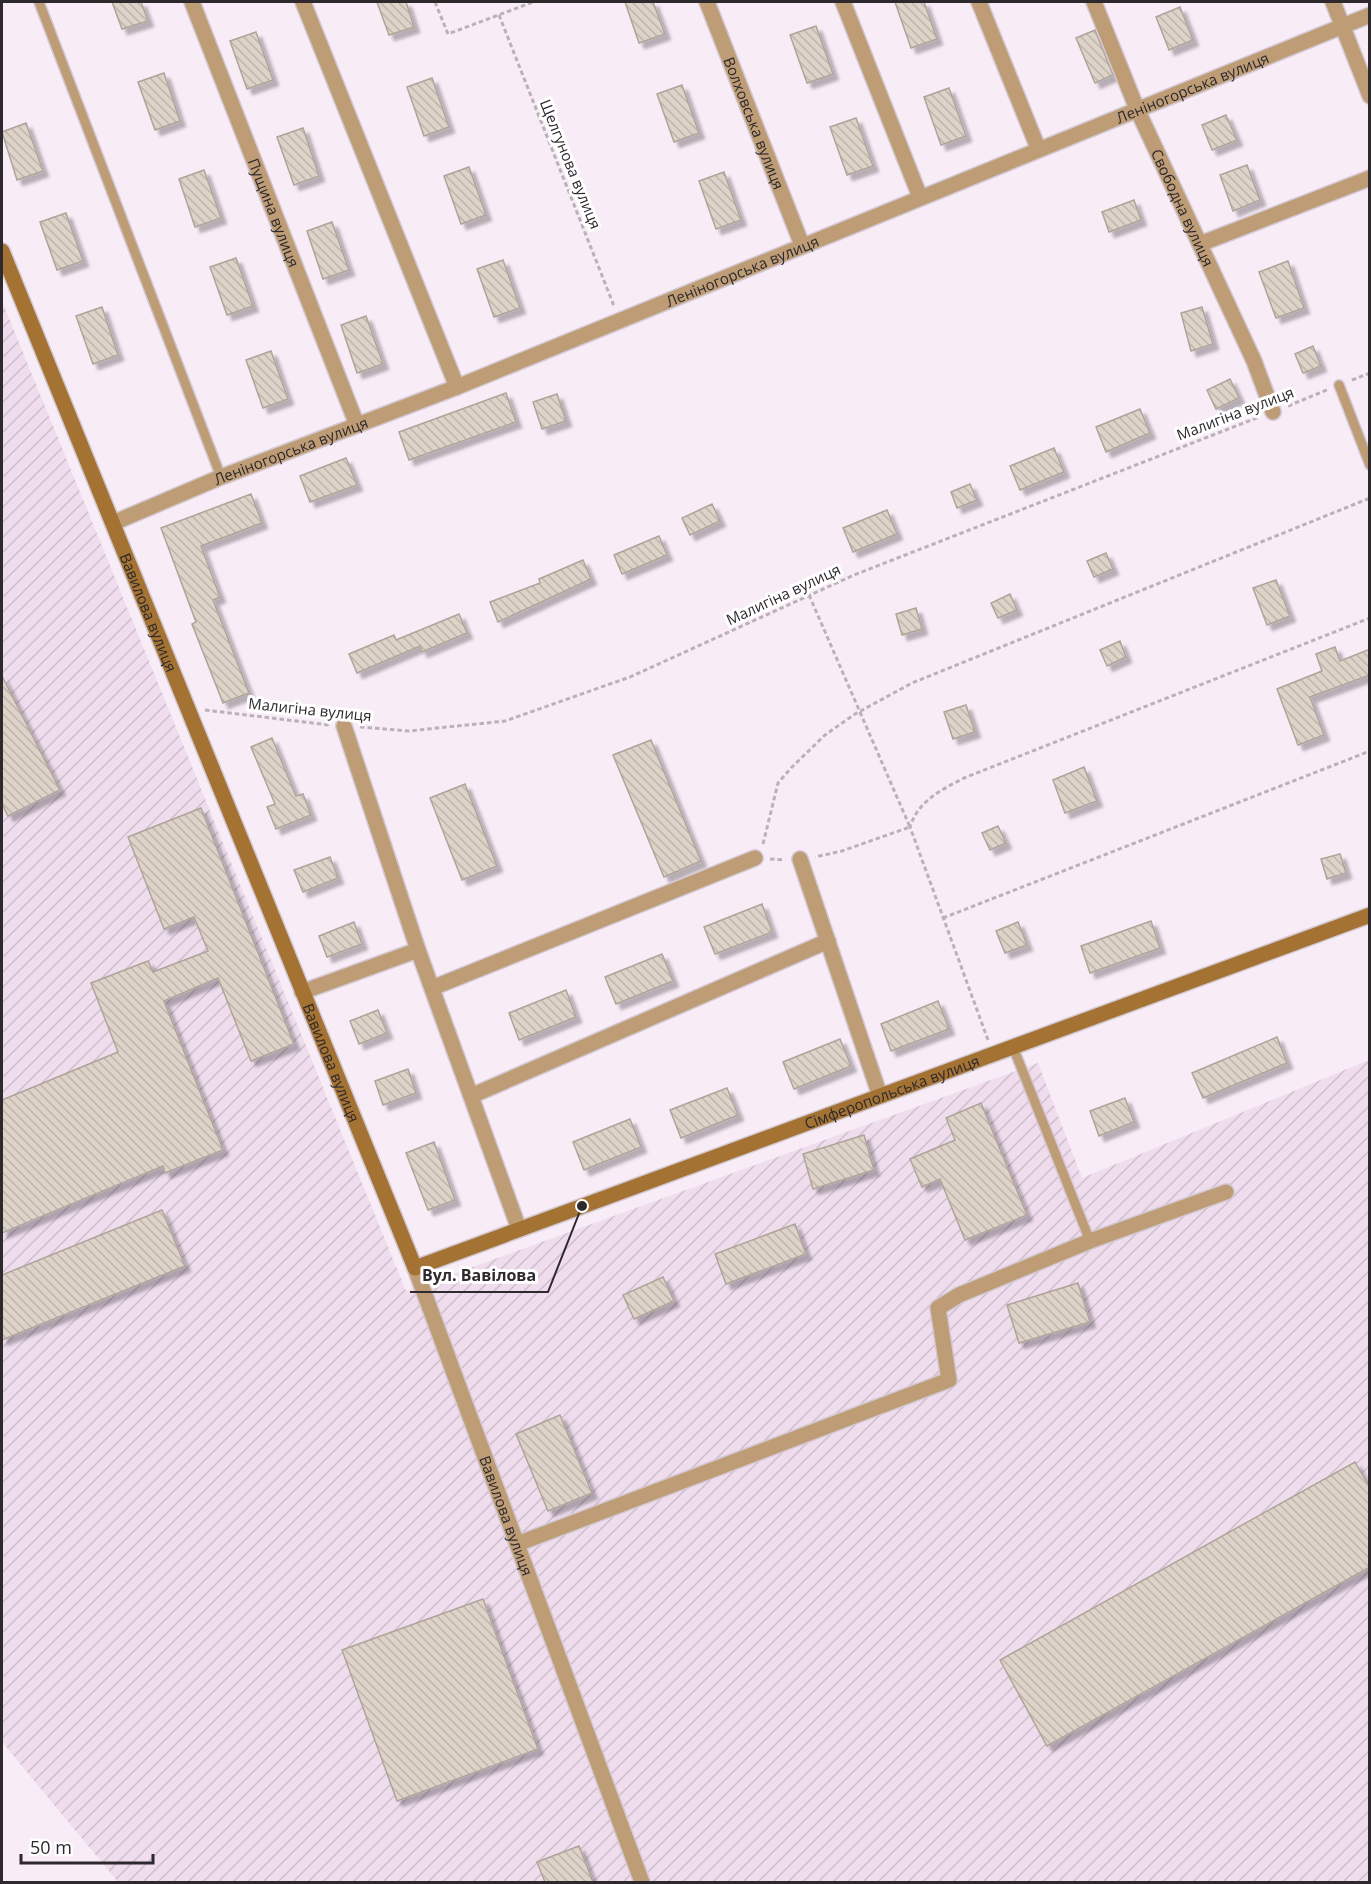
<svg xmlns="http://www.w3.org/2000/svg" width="1371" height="1884" font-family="'Open Sans',sans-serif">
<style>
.industrial{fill:url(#industrial-furrows)}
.building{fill:url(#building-back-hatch);stroke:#afa49a;stroke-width:1.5;filter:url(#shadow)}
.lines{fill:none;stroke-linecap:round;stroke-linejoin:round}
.lane-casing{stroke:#d3c9d3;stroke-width:12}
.street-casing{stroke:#d3c9d3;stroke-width:18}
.secondary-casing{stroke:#d3c9d3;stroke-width:18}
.path{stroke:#bab1b9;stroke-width:3;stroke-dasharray:4.5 3;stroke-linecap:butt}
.lane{stroke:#be9d76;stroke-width:9}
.street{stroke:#be9d76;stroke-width:15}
.secondary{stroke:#a47333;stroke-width:15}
.labels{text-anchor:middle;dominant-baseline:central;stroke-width:6;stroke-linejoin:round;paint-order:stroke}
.street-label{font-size:15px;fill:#2d292d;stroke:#fff}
.leader{fill:none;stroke:#2d292d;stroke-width:2}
.callout-dot{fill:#2d292d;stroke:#fff;stroke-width:2}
.callout-label{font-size:16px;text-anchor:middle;font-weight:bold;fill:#2d292d;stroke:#fff;stroke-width:6;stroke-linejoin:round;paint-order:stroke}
</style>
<defs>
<pattern id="industrial-furrows" width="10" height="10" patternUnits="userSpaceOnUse" patternTransform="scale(1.5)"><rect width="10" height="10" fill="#efddee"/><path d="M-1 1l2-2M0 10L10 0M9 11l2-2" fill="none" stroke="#cdbecc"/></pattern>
<pattern id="building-back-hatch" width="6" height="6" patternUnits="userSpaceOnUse" patternTransform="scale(1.5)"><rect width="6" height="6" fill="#ded3c8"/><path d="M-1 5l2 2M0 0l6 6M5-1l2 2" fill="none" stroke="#bfb5ac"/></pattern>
<filter id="shadow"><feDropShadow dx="5.5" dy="5.5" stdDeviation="1.5" flood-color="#0004"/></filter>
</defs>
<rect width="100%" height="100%" fill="#f8ecf7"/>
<!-- industrial -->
<path class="industrial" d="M2 301 406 1291 1038 1063 1082 1178 1369 1060V1882H118L2 1742Z"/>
<!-- building -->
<g class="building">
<path d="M112 2H141L148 21 122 29Z"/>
<path d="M377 2H406L414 27 389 35Z"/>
<path d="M625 2H653L665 34 639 43Z"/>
<path d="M895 2H924L937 39 911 48Z"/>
<path d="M1180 7 1193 40 1169 50 1156 17Z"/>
<path d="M816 26 833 74 807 83 790 35Z"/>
<path d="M1095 30 1113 75 1095 83 1076 38Z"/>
<path d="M256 32 273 80 247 89 230 41Z"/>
<path d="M164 73 180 121 155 130 138 82Z"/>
<path d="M432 78 449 127 424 136 407 87Z"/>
<path d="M682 85 699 133 674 142 657 94Z"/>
<path d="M949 88 966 136 941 145 924 97Z"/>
<path d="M1226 115 1237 140 1212 150 1202 125Z"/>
<path d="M856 118 873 166 847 175 830 127Z"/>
<path d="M26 123 43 171 17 180 2 132Z"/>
<path d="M303 128 319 176 294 185 277 137Z"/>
<path d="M1247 165 1260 200 1233 211 1220 175Z"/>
<path d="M469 167 486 215 461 224 444 176Z"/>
<path d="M204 170 221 218 195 227 179 179Z"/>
<path d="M724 172 741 220 716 229 699 181Z"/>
<path d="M1134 200 1141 220 1109 232 1102 212Z"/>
<path d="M66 213 83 261 57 270 40 222Z"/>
<path d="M332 222 349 270 323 279 307 231Z"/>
<path d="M236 258 253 306 227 315 210 267Z"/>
<path d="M503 260 520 308 494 317 477 269Z"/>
<path d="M1288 261 1304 308 1276 318 1259 272Z"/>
<path d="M102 307 118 355 93 364 76 316Z"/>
<path d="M1202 307 1213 344 1191 351 1181 313Z"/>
<path d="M366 316 383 364 357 373 341 325Z"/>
<path d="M1313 346 1321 366 1303 373 1295 354Z"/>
<path d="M271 351 288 399 263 408 246 360Z"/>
<path d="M1230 379 1239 398 1216 409 1207 390Z"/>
<path d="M506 393 516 422 409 460 399 432Z"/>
<path d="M557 394 566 421 542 429 533 402Z"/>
<path d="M1140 409 1150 433 1106 452 1096 427Z"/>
<path d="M1054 448 1064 472 1020 490 1010 466Z"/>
<path d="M346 458 357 485 310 502 300 476Z"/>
<path d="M970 484 977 500 957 508 951 492Z"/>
<path d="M251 494 262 523 201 546 220 597 213 600 249 693 223 703 192 624 196 622 161 528Z"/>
<path d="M712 504 720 521 690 535 682 518Z"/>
<path d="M887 510 897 534 853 552 843 528Z"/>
<path d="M659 536 667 555 622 574 614 555Z"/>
<path d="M1106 553 1113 569 1094 577 1087 561Z"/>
<path d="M583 560 591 579 498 622 490 602 540 583 539 579Z"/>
<path d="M1276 580 1290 616 1267 625 1253 588Z"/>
<path d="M1010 594 1017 610 998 618 991 603Z"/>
<path d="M916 608 922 629 902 635 896 614Z"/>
<path d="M459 614 467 633 422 652 420 646 357 673 349 654 394 635 396 640Z"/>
<path d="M1120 641 1126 657 1107 666 1100 650Z"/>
<path d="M1335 647 1340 661 1370 649V675L1310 697 1324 735 1298 745 1277 689 1322 671 1316 654Z"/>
<path d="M2 676 60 790 8 816 2 804Z"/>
<path d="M966 705 975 732 953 739 944 712Z"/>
<path d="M272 738 296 796 303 794 311 815 276 829 267 807 275 804 251 747Z"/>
<path d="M651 740 701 861 664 877 613 755Z"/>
<path d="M1084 767 1097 801 1065 813 1053 780Z"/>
<path d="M465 784 497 866 462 880 430 798Z"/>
<path d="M201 808 294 1044 251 1061 218 978 164 1001 223 1150 165 1173 163 1166 2 1233V1100L118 1052 91 983 148 961 153 972 208 951 194 917 164 929 128 837Z"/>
<path d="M998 826 1006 843 990 850 982 833Z"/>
<path d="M1340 854 1346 873 1327 879 1321 859Z"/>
<path d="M330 857 338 878 303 892 294 870Z"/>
<path d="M762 904 772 932 715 954 704 927Z"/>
<path d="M1151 921 1160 948 1090 973 1081 946Z"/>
<path d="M354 922 362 944 327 957 319 936Z"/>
<path d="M1018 922 1027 945 1005 953 996 931Z"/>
<path d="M662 954 673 981 616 1004 605 977Z"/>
<path d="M566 990 576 1017 519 1040 509 1013Z"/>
<path d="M938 1001 949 1029 891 1051 881 1024Z"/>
<path d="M378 1010 387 1033 359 1044 350 1021Z"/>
<path d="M1277 1037 1287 1063 1203 1098 1192 1073Z"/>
<path d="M840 1039 851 1066 794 1089 783 1062Z"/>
<path d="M408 1069 416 1093 383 1105 375 1081Z"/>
<path d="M727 1088 738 1115 681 1138 670 1110Z"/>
<path d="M1125 1098 1134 1122 1099 1136 1090 1111Z"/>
<path d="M981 1103 1027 1215 965 1240 940 1179 922 1187 910 1159 955 1140 946 1118Z"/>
<path d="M630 1119 641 1147 584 1170 573 1142Z"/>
<path d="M864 1135 874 1170 813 1189 803 1154Z"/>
<path d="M434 1142 455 1200 428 1210 406 1153Z"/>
<path d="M162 1210 185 1266 2 1340V1275Z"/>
<path d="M795 1224 806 1254 726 1284 715 1254Z"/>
<path d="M663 1277 674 1301 634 1319 623 1295Z"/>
<path d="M1078 1283 1090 1322 1019 1343 1007 1305Z"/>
<path d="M560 1415 592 1493 548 1511 516 1434Z"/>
<path d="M1355 1462 1370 1488V1567L1047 1746 1000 1660Z"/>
<path d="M483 1599 538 1749 397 1801 342 1650Z"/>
<path d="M579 1846 593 1882H545L537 1862Z"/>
</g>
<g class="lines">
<defs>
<g id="lane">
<path d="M39 2 221 477"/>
<path d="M1339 385 1370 465"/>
<path d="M1013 1047 1090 1241"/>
</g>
<g id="street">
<path id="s1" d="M192 2 357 425"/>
<path d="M303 2 457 387"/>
<path id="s2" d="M707 2 802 245"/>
<path d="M843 2 920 197"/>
<path d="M979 2 1038 148"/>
<path id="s3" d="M1094 2 1137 109 1254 361 1273 412"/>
<path d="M1333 2 1370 96"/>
<path d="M1200 244 1370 178"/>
<path id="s4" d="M113 523 221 477 457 387 1370 15"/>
<path d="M344 726 418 950"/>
<path d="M800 859 880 1096"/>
<path d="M432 988 755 858"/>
<path d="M302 992 418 950 519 1229"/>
<path d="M471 1096 828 941"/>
<path id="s5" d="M415 1268 642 1882"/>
<path d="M517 1544 949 1380 938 1308 959 1295 1090 1241 1226 1192"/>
</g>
<g id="secondary">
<path id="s6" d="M2 251 415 1268 1370 915"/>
</g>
</defs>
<!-- lane casing -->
<use href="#lane" class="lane-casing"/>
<!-- street casing -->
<use href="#street" class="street-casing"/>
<!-- secondary casing -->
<use href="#secondary" class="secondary-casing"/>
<!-- path -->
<g class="path">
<path d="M435 2 448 34 533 2"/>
<path d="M499 15 614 306"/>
<path d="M1352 380 1370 373"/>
<path d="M1288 406 1329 389"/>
<path d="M809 595 910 827 842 851 815 857"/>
<path d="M205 710 329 725"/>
<path d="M360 727 409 731 505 721 630 677 854 575 1259 417"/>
<path d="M763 844 778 783 791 768 825 735 855 714 912 683 1370 498"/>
<path d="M770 859 784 860"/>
<path d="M943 918 1370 751"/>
<path d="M988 1040 910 827C918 801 941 790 964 778L1370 618"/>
</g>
<!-- lane -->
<use href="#lane" class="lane"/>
<!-- street -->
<use href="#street" class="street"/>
<!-- secondary -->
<use href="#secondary" class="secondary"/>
</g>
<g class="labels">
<!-- street labels -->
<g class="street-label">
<text stroke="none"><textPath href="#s4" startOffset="1164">Леніногорська вулиця</textPath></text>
<text stroke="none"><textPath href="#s2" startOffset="130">Волховська вулиця</textPath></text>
<text transform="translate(571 164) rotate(68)">Щелгунова вулиця</text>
<text stroke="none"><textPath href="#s3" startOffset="224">Свободна вулиця</textPath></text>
<text stroke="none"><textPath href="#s1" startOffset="226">Пущина вулиця</textPath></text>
<text stroke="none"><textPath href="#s4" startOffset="678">Леніногорська вулиця</textPath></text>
<text transform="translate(1235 413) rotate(-21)">Малигіна вулиця</text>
<text stroke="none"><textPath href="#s4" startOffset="192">Леніногорська вулиця</textPath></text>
<text transform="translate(783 594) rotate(-25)">Малигіна вулиця</text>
<text stroke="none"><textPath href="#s6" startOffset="390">Вавилова вулиця</textPath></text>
<text transform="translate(310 709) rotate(6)">Малигіна вулиця</text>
<text stroke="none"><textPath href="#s6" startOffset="876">Вавилова вулиця</textPath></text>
<text stroke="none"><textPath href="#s6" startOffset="1606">Сімферопольська вулиця</textPath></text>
<text stroke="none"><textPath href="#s5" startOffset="264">Вавилова вулиця</textPath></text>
</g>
</g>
<!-- callouts -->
<path class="leader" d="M582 1206L548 1292H410"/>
<circle class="callout-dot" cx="582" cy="1206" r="6"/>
<g class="callout-label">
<text x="479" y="1281">Вул. Вавілова</text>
</g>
<!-- border -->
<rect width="1371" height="1884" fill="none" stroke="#2d292d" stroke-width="6"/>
<!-- scale -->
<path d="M21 1854v9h132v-9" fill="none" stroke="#2d292d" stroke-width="3"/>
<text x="30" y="1854" font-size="18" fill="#2d292d" stroke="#ffffff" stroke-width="4.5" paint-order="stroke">50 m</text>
</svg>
